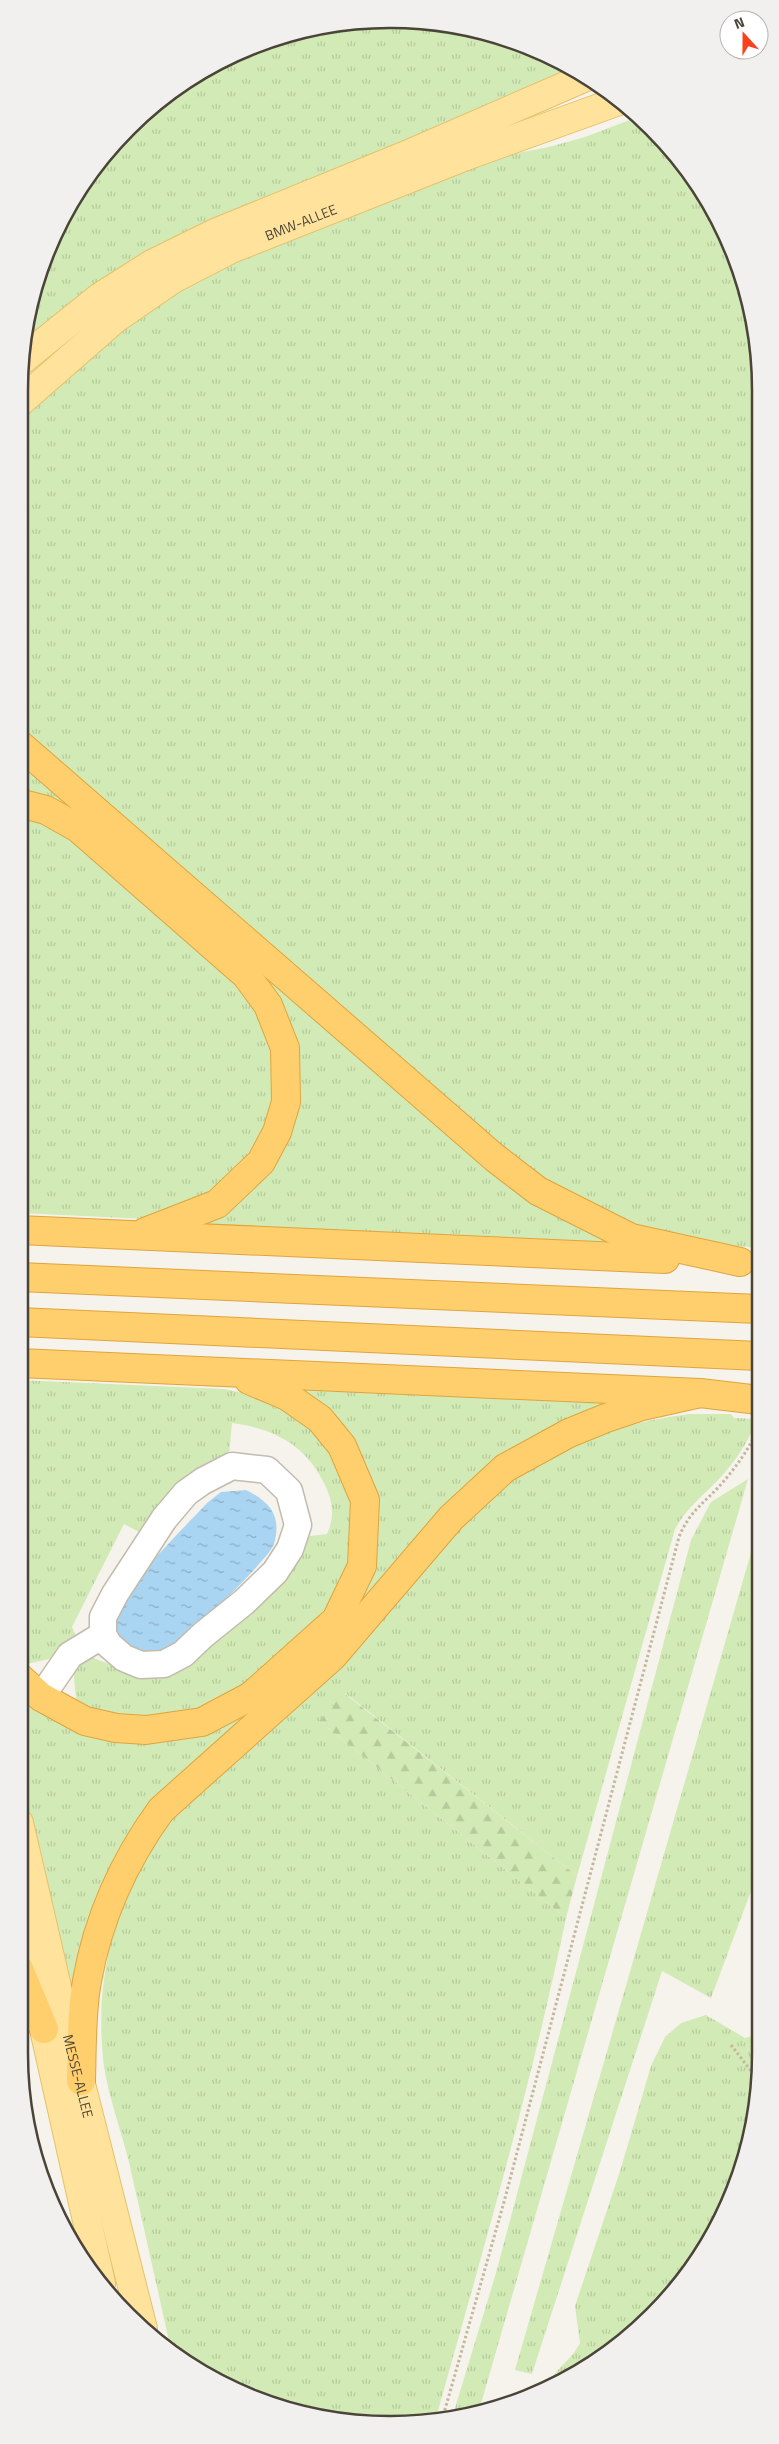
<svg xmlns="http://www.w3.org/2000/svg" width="779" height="2444" font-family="'Titillium Web',sans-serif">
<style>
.grass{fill:url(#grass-tufts)}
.forest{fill:url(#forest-firs)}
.water{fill:url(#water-ripples)}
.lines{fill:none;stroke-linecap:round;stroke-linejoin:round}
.minor-casing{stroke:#c2bbae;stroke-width:29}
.major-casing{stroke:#e6c16a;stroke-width:30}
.highway-casing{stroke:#e0a43c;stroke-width:30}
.path{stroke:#c4b79f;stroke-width:3;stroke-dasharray:2.5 2.5;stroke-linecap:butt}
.minor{stroke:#fff;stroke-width:26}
.major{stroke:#ffe39c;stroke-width:28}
.highway{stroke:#ffcf6e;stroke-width:28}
.labels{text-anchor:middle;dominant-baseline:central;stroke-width:5;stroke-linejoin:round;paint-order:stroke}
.street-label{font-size:14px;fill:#4b4439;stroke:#fff}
.rim{fill:none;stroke:#4b4439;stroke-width:2.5}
</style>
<defs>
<pattern id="grass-tufts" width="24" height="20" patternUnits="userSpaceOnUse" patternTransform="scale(1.25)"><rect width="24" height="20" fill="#d2eab5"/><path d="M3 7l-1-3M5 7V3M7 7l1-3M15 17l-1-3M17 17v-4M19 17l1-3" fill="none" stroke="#b6ca9c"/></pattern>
<pattern id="forest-firs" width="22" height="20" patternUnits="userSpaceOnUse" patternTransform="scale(1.25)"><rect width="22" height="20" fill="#d2eab5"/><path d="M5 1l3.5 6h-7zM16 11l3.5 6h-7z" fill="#b6ca9c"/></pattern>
<pattern id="water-ripples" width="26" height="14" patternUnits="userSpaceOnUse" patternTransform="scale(1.25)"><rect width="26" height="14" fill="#a9d4f2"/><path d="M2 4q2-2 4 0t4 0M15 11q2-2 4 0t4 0" fill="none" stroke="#8caec5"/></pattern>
</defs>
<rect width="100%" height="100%" fill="#f6f3ec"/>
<!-- grass -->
<g class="grass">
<path d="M390 19 462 26 574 68 199 228 98 284 24 340C35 224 114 118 215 64 226 58 237 51 249 47 270 38 295 30 318 26 341 21 366 21 390 19Z"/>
<path d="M635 118 668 145 722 226 757 341 759 1248 710 1244 643 1230 540 1181 19 738V419L79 361 165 297 214 270 501 156 549 147 585 137Z"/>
<path d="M19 759 446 1127 631 1244 184 1227 265 1171 284 1020 19 794Z"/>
<path d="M19 810 44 817 233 973 262 1009 280 1082 260 1148 216 1194 147 1219 19 1213Z"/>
<path d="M19 1380 224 1389 269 1398 317 1430 348 1477 358 1531 338 1603 223 1705 147 1724 77 1709 73 1667 88 1656 132 1673 171 1671 301 1537 327 1534C335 1516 333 1503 325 1485 306 1445 275 1429 232 1423L229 1455 145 1535 124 1524 72 1627 79 1643 61 1656 19 1666Z"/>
<path d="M289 1386 626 1400 549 1434 351 1626 164 1797 77 2013 19 1777V1689L138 1740 315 1653 373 1523Z"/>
<path d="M689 1414H731L734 1418 757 1419C749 1441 735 1462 719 1479 702 1497 688 1506 675 1529L577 1876 345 1693 319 1721 566 1918C531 2087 482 2254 435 2421L414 2424 341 2422 225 2387 172 2354C157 2288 143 2223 128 2158 120 2127 106 2089 103 2058 94 1965 120 1892 172 1816L488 1498C506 1484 525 1468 545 1458 591 1435 638 1420 689 1414Z"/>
<path d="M748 1479 478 2414 452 2418 496 2273 691 1540 711 1502Z"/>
<path d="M759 1525 760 1871 757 1875 711 1998 662 1971 532 2374 515 2370Z"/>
<path d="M706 2015 745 2038 749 2056 759 2068 753 2127 732 2197 698 2260 615 2349 545 2390C552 2371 571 2361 580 2343L575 2306 621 2168 651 2066 665 2037 681 2023Z"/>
</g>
<!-- forest -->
<g class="forest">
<path d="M344 1693 577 1876 566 1918 319 1721Z"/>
<path d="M752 2036 760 2043 759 2068 749 2056 745 2038Z"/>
</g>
<!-- water -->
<path class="water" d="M246 1490C270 1502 282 1516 274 1544 271 1557 181 1644 166 1657L129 1650C122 1640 112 1629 115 1616 122 1588 185 1527 207 1503L221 1492Z"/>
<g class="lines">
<defs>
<path id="minor" d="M41 1697 70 1655 103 1635V1617L115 1594 164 1519 186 1493 203 1481 232 1466 267 1470 289 1491 298 1525 290 1549 275 1572 244 1602 203 1635 183 1654 164 1664 141 1665 124 1658 109 1645 103 1635"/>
<g id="major">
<path d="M22 360 100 297 152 264 215 233 404 156 586 77"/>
<path id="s1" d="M19 403 115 319 173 279 231 249 466 156 616 102"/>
<path id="s2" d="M19 1823 63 2013 143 2329"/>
<path d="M19 1918 101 2283"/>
</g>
<g id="highway">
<path d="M19 744 495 1158 538 1191 631 1238 740 1262"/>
<path d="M19 803 46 810 78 828 246 975 268 1005 285 1048 286 1102 277 1132 261 1162 217 1204 145 1232"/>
<path d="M19 1230 665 1259"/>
<path d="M19 1277 759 1309"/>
<path d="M19 1322 759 1356"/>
<path d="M19 1363 700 1393 759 1400"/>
<path d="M19 1677 41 1697 85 1721 116 1728 146 1730 202 1722 251 1696 336 1620 362 1566 365 1500 342 1446 320 1419 287 1396 249 1380"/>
<path d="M19 1969 44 2029"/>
<path d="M81 2081C82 2048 81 2013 87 1981 98 1919 124 1861 161 1810L333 1656 451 1518 505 1468 569 1433 606 1418 642 1406 700 1393"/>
</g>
</defs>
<!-- minor casing -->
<use href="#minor" class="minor-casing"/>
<!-- major casing -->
<use href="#major" class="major-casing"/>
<!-- highway casing -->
<use href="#highway" class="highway-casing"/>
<!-- path -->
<g class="path">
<path d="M731 2045 758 2080"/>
<path d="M442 2420 504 2202 679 1537C690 1510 705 1503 723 1482 737 1466 751 1446 759 1426"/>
</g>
<!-- minor -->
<use href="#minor" class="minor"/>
<!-- major -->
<use href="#major" class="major"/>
<!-- highway -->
<use href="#highway" class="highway"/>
</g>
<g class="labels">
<!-- street labels -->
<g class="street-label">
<text stroke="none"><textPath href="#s1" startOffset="338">BMW-ALLEE</textPath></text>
<text stroke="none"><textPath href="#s2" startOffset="260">MESSE-ALLEE</textPath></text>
</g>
</g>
<!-- crop -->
<path d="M0 0H779V2444H0ZM390 28H390A362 362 0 0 1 752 390V2054A362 362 0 0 1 390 2416H390A362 362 0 0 1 28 2054V390A362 362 0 0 1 390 28Z" fill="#f1f0ef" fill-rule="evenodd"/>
<path class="rim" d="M390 28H390A362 362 0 0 1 752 390V2054A362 362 0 0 1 390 2416H390A362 362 0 0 1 28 2054V390A362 362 0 0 1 390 28Z"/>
<!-- north arrow -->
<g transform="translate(744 35) rotate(339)"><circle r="24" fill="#ffffff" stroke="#b7b4b0"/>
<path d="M0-4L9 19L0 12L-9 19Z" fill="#fc3f1d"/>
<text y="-8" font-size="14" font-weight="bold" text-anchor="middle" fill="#4b4439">N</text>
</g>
</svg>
